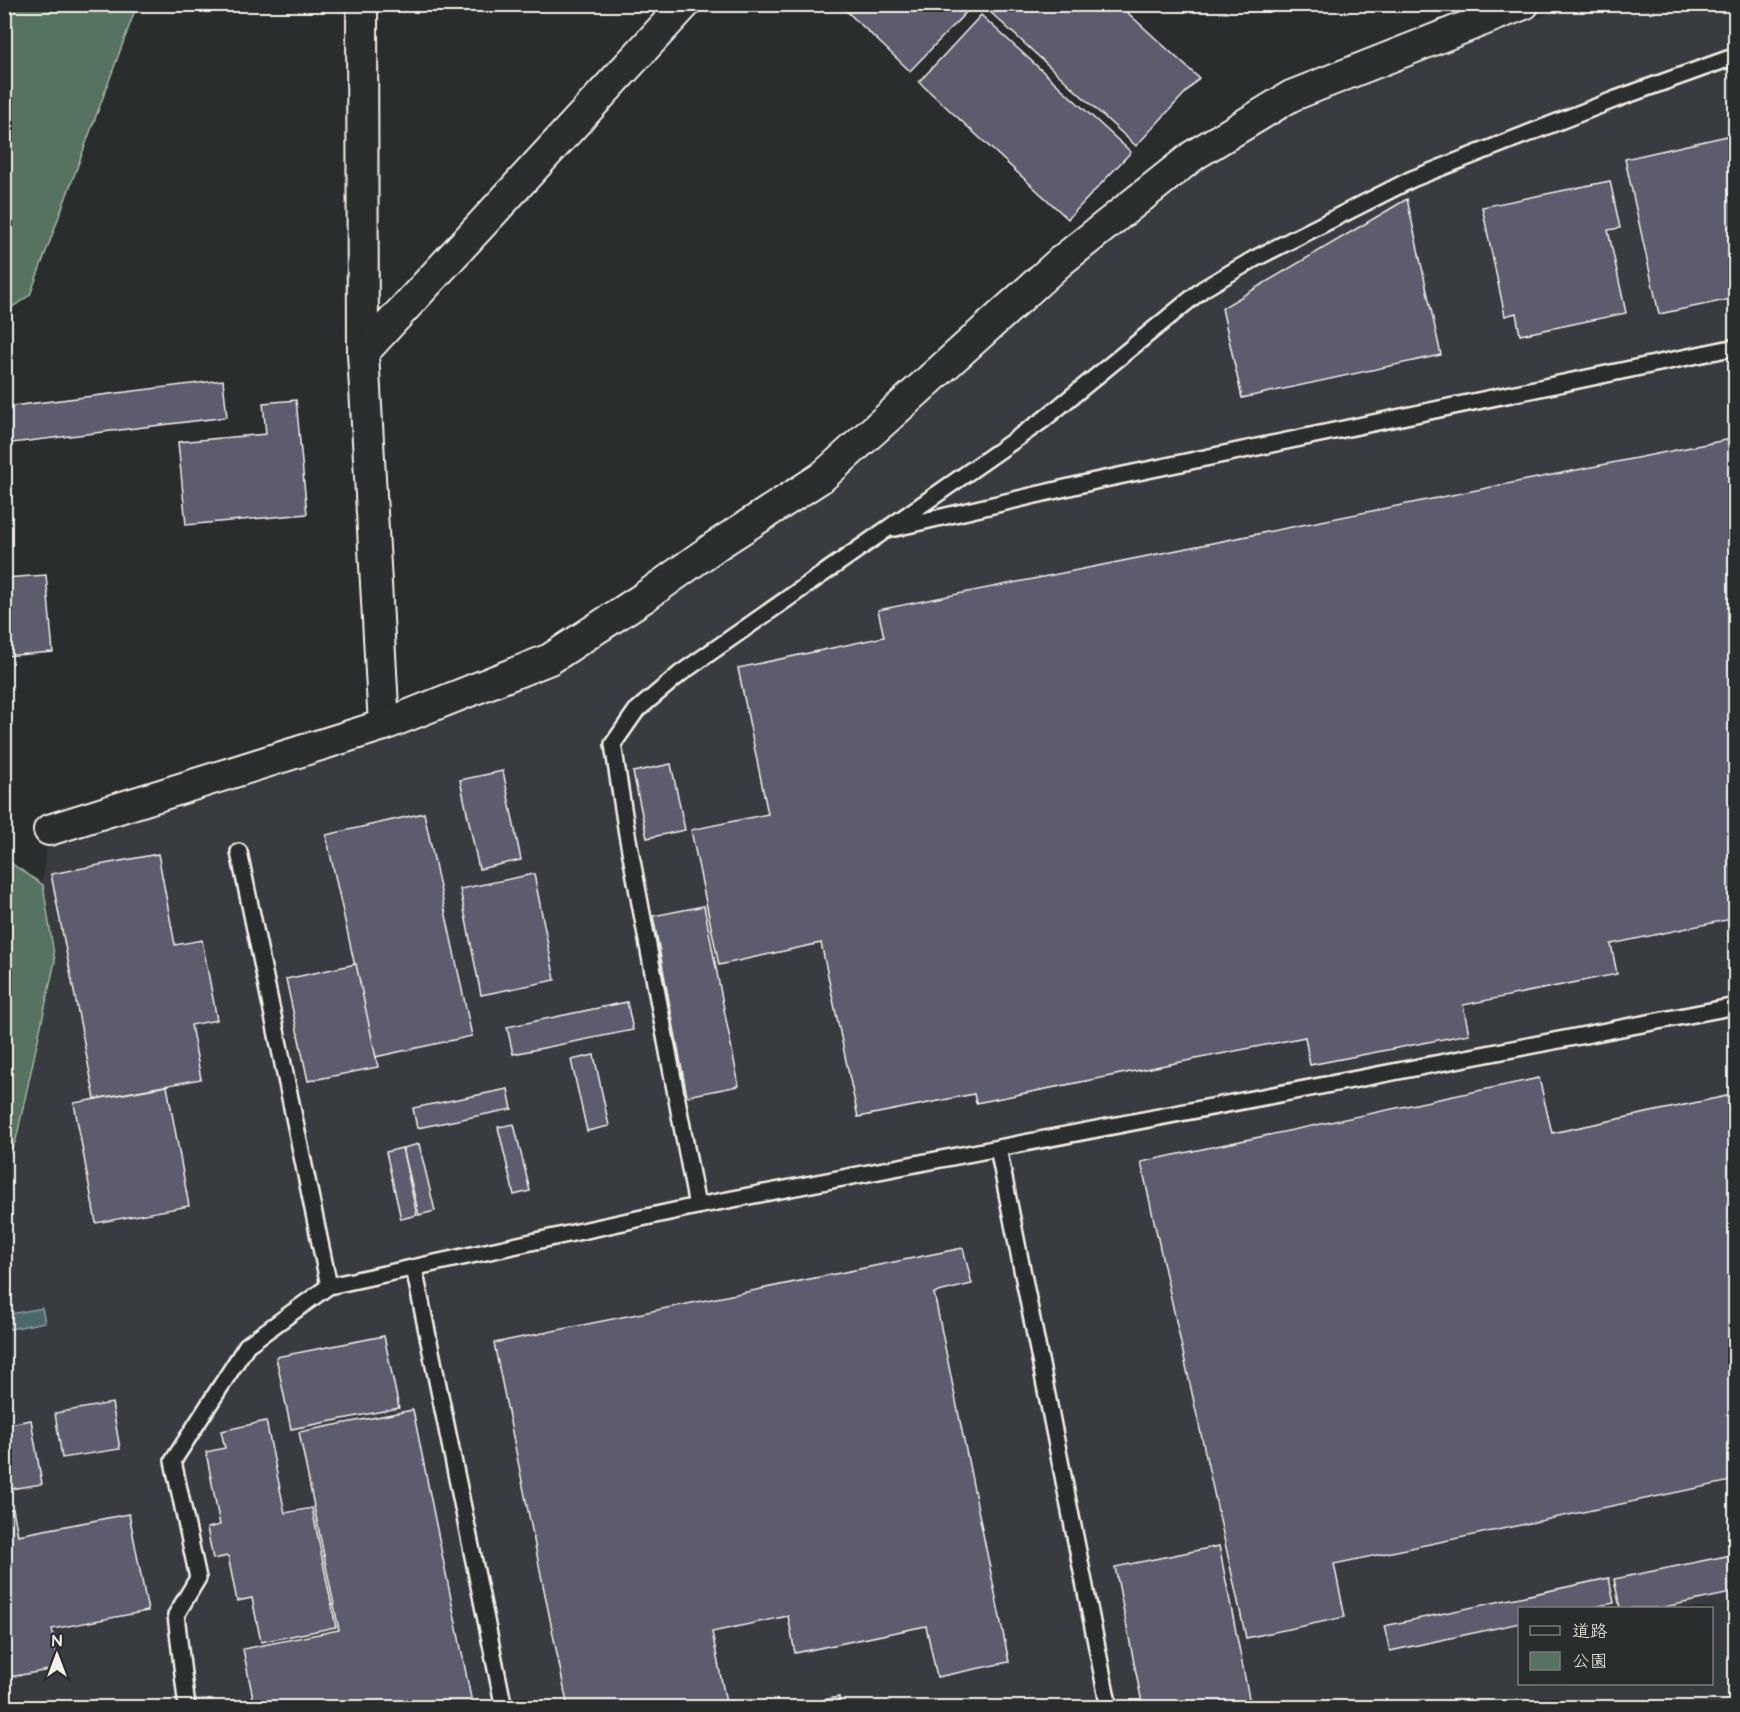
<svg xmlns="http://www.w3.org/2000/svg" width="1740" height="1712" font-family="'Architects Daughter','Klee One',sans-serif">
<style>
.built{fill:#393b41;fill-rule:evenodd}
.green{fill:#567261;stroke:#a5b2a4;stroke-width:1.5}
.water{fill:#4a676c;stroke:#8e9e9e;stroke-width:1.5}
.building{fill:#5d5c6e;stroke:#f4f1e8;stroke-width:1.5}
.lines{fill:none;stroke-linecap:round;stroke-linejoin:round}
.lane-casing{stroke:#f4f1e8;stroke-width:20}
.street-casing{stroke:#f4f1e8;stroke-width:34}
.lane{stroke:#2a2d2e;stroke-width:15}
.street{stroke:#2a2d2e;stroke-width:30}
</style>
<rect width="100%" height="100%" fill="#2a2d2e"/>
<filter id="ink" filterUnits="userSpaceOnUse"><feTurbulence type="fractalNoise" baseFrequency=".0167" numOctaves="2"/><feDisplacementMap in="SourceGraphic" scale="12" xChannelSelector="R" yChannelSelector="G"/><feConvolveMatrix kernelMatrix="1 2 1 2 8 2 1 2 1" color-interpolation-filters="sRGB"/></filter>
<g filter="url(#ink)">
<!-- built -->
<path class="built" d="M1571 5H1735V1707H5L4 1090 14 1072 48 841 562 662 640 619 830 482 1065 271 1192 173 1285 112ZM1520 1608H1712V1684H1520Z"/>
<!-- green -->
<g class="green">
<path d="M5 4 137 5 30 295 5 312Z"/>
<path d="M5 859 43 885 55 961 16 1140 5 1162Z"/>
</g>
<!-- water -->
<path class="water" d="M42 1308 45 1322 5 1330V1315Z"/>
<!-- building -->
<g class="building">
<path d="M839 4H971L972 6 910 71Z"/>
<path d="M991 4H1118L1199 78 1136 146 987 9Z"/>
<path d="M981 15 1131 152 1068 219 919 82Z"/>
<path d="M1736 134V298L1659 314 1625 159Z"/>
<path d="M1610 181 1620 228 1608 230 1626 313 1520 335 1516 313 1505 316 1482 207Z"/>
<path d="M1407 199 1441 355 1242 398 1222 308Z"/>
<path d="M223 380 227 417 4 444V407Z"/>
<path d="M296 400 307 514 186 525 178 442 266 434 263 403Z"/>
<path d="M1736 438V918L1611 944 1617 974 1463 1005 1469 1034 1310 1065 1305 1037 976 1103 974 1094 858 1117 821 943 719 965 691 830 768 814 738 668 884 637 878 610Z"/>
<path d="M46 575 53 652 4 656V578Z"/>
<path d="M671 764 685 830 647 838 633 772Z"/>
<path d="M503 771 521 860 479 869 460 780Z"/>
<path d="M424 813 472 1036 375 1057 326 835Z"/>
<path d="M158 854 175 945 202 940 217 1020 191 1025 201 1079 95 1099 51 874Z"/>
<path d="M534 874 555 980 481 995 460 889Z"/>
<path d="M704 906 739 1086 687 1096 653 916Z"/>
<path d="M356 964 378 1067 308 1081 286 979Z"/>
<path d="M627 1002 633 1030 513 1054 507 1027Z"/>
<path d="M594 1055 609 1126 587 1131 571 1060Z"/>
<path d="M1539 1078 1552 1133 1736 1094V1480L1334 1564 1345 1617 1246 1638 1141 1162Z"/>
<path d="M167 1086 189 1206 96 1223 74 1103Z"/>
<path d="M508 1089 512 1109 417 1128 413 1108Z"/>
<path d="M514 1124 530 1191 514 1195 498 1127Z"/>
<path d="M419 1144 435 1211 419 1215 403 1148Z"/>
<path d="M402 1148 417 1215 401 1219 386 1152Z"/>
<path d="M963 1248 972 1284 934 1293 1009 1662 937 1677 926 1626 795 1653 788 1616 712 1632 727 1708H568L494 1343Z"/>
<path d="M384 1336 399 1408 291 1429 276 1357Z"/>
<path d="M112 1403 120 1449 62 1458 55 1413Z"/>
<path d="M413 1410 473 1708H255L243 1649 339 1630 299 1432Z"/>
<path d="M31 1420 42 1484 4 1490V1425Z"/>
<path d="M266 1421 285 1513 312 1508 336 1627 261 1642 252 1598 237 1601 228 1556 213 1559 207 1528 220 1525 206 1452 225 1448 221 1431Z"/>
<path d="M13 1509 18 1535 129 1514 148 1611 52 1629 60 1668 4 1678V1510Z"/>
<path d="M1219 1546 1251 1708H1143L1115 1567Z"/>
<path d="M1736 1554V1592L1660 1608H1620L1614 1579Z"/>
<path d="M1609 1578 1614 1603 1589 1608H1520V1623L1390 1651 1384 1626Z"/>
<path d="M839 1697 841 1708H783Z"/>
</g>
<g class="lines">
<defs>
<g id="lane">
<path d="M895 528 1095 481 1736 347"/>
<path d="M239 852 329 1286"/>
<path d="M998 1148 1109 1708"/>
<path d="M697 1206 627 834 613 744 636 711 681 673 1043 420 1203 289 1254 259 1412 179 1616 99 1736 56"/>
<path d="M414 1268 504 1708"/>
<path d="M187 1708 176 1615 198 1578 173 1461 247 1345 329 1286 697 1206 1736 1006"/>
</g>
<g id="street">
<path d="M362 4 363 353 384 725"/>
<path d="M363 353 685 4"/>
<path d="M49 830 384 725 550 659 643 598 717 545 822 477 1061 261 1194 155 1291 96 1524 4"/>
</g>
</defs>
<!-- lane casing -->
<use href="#lane" class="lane-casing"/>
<!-- street casing -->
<use href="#street" class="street-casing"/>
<!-- lane -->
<use href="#lane" class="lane"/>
<!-- street -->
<use href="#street" class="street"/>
</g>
</g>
<!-- margin -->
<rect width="1740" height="1712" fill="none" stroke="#2a2d2e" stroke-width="24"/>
<rect x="12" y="12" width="1716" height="1688" fill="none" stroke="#f4f1e8" stroke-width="2" filter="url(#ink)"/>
<!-- legend -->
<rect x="1518" y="1607" width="195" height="78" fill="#2a2d2e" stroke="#7b7b78" stroke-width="1.5"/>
<rect x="1530" y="1626" width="30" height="9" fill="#2a2d2e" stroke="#7b7b78" stroke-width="1.5"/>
<text x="1572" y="1637" font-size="18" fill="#f4f1e8">道路</text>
<rect x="1530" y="1652" width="30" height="18" fill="#567261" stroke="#7b7b78" stroke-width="1.5"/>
<text x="1572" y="1667" font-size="18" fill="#f4f1e8">公園</text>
<!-- north arrow -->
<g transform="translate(57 1655)" stroke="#2a2d2e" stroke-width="4.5" paint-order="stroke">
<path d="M0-4.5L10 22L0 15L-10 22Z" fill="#f4f1e8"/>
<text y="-9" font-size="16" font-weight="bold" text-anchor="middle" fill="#f4f1e8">N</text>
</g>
</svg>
